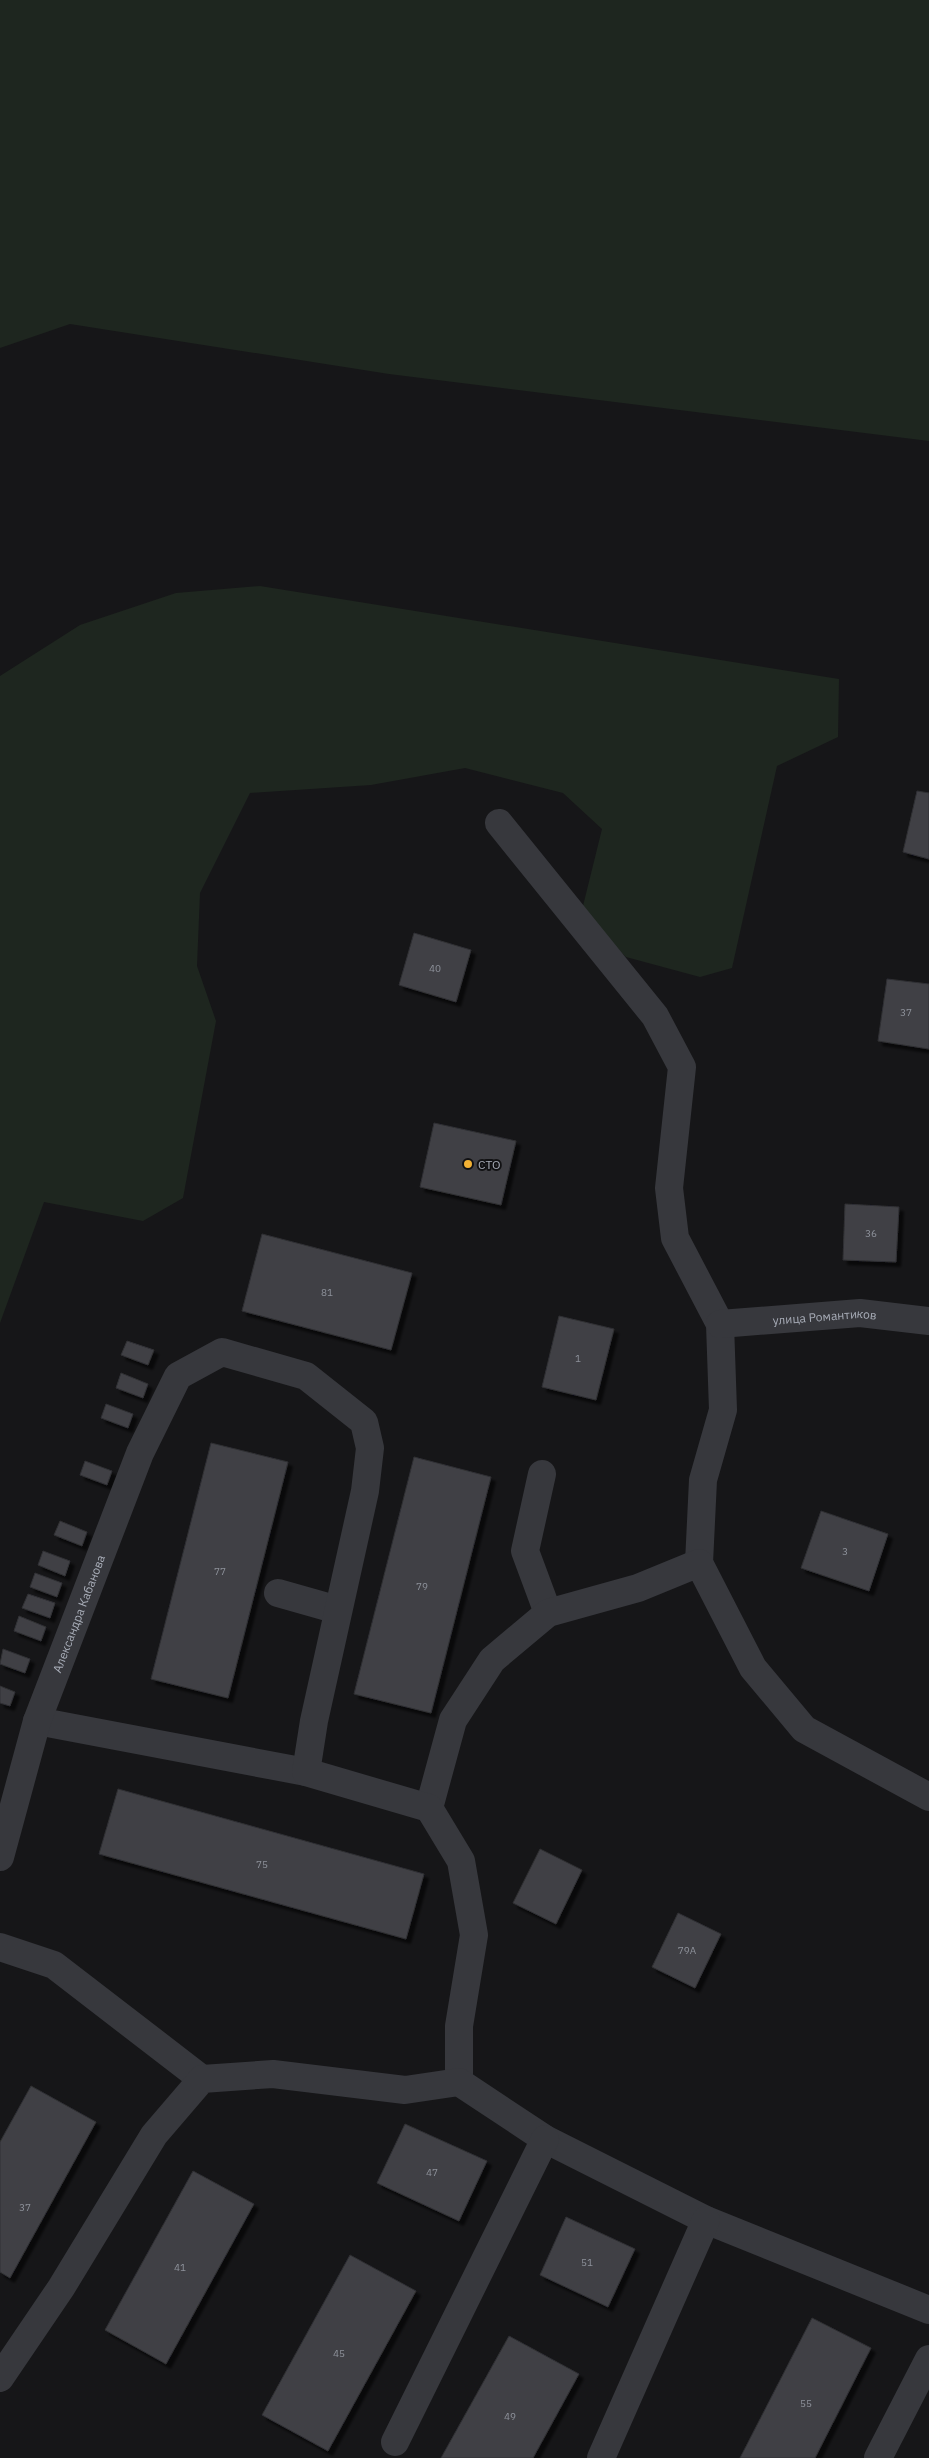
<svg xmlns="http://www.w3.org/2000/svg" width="929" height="2458" font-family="'IBM Plex Sans',sans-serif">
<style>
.green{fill:#1e261f}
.building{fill:#404145;stroke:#303034;filter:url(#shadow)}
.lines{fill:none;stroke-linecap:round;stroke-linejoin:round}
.minor{stroke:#37383d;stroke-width:28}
.poi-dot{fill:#f2b134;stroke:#111113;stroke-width:2}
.labels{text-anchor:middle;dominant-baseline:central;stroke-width:4;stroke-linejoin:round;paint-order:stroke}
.number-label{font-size:10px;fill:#8e929b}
.poi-label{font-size:12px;fill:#a8adb8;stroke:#111113;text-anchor:start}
.street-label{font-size:12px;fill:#a8adb8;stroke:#111113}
</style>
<defs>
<filter id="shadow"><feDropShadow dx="4.5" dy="4.5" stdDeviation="1" flood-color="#0009"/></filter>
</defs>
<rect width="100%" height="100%" fill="#161618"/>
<!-- green -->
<g class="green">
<path d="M0 0H929V441L389 374 70 324 0 348Z"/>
<path d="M260 586 839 679 838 737 777 766 732 968 700 977 626 957 581 914 602 829 563 793 465 768 371 785 250 793 200 893 197 966 216 1021 183 1198 143 1221 44 1202 0 1323V676L80 625 176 593Z"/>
</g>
<!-- building -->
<g class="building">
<path d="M917 791 929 793V859L903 852Z"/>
<path d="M414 933 471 950 456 1002 399 985Z"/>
<path d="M887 979 929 984V1049L878 1041Z"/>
<path d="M434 1123 516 1141 501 1205 420 1187Z"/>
<path d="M845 1204 899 1207 896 1262 843 1260Z"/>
<path d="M262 1234 412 1273 391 1350 242 1311Z"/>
<path d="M559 1316 614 1329 596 1400 542 1387Z"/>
<path d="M127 1341 154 1350 148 1365 121 1355Z"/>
<path d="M121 1373 148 1384 143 1398 116 1388Z"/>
<path d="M106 1404 133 1414 128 1428 101 1418Z"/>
<path d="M211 1443 288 1462 228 1698 151 1679Z"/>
<path d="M414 1457 491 1477 431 1713 354 1694Z"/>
<path d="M85 1461 112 1471 107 1485 80 1475Z"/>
<path d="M821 1511 888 1534 869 1591 801 1568Z"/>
<path d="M60 1521 87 1532 82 1546 54 1535Z"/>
<path d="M43 1551 70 1561 65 1576 38 1565Z"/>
<path d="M35 1573 62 1583 57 1597 30 1587Z"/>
<path d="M28 1594 55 1603 50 1618 22 1608Z"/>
<path d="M19 1616 46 1627 41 1641 14 1631Z"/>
<path d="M3 1649 30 1659 25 1673 0 1664Z"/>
<path d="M0 1686 15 1692 10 1706 0 1703Z"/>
<path d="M118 1789 424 1874 406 1939 99 1854Z"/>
<path d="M540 1849 582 1870 556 1924 513 1903Z"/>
<path d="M678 1913 721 1934 695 1988 652 1967Z"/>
<path d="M31 2086 96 2122 10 2278 0 2272V2142Z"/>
<path d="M405 2124 487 2161 459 2221 377 2183Z"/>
<path d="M193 2171 254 2204 166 2364 105 2330Z"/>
<path d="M566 2217 635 2249 608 2307 540 2275Z"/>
<path d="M350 2255 416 2291 328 2451 262 2415Z"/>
<path d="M812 2318 871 2348 815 2458H740Z"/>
<path d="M509 2336 579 2374 533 2458H441Z"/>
</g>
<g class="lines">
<!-- minor -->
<g class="minor">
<path d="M499 823 655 1016 682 1067 669 1188 675 1238 720 1324 723 1410 703 1480 699 1563"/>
<path id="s1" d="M720 1324 860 1313 929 1321"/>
<path d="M542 1474 525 1551 548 1613"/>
<path d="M278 1593 338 1610"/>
<path d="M37 1721 306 1772"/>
<path d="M429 1808 453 1720 492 1660 548 1613 638 1588 699 1563 753 1668 804 1729 929 1797"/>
<path id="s2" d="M0 1857 37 1721 140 1453 178 1376 222 1352 306 1376 364 1422 370 1448 365 1491 314 1721 306 1772 429 1808 461 1861 474 1935 459 2026V2082"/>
<path d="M0 1947 54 1965 202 2079"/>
<path d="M0 2378 61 2288 154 2135 202 2079 273 2074 405 2090 459 2082 545 2139 706 2220 929 2310"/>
<path d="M395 2442 545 2139"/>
<path d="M601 2458 706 2220"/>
<path d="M878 2458 929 2359"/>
</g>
</g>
<!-- markers -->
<circle class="poi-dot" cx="468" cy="1164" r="5"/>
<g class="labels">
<!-- number labels -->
<g class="number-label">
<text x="435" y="968">40</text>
<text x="906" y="1012">37</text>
<text x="871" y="1233">36</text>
<text x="327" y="1292">81</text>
<text x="578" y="1358">1</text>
<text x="845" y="1551">3</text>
<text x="220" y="1571">77</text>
<text x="422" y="1586">79</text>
<text x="262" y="1864">75</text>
<text x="687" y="1950">79А</text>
<text x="432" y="2172">47</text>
<text x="25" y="2207">37</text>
<text x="587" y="2262">51</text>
<text x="180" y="2267">41</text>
<text x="339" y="2353">45</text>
<text x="806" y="2403">55</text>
<text x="510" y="2416">49</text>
</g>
<!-- poi labels -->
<g class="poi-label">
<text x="478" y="1164">СТО</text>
</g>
<!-- street labels -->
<g class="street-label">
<text stroke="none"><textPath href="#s1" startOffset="105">улица Романтиков</textPath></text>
<text stroke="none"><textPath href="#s2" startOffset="256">Александра Кабанова</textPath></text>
</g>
</g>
</svg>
